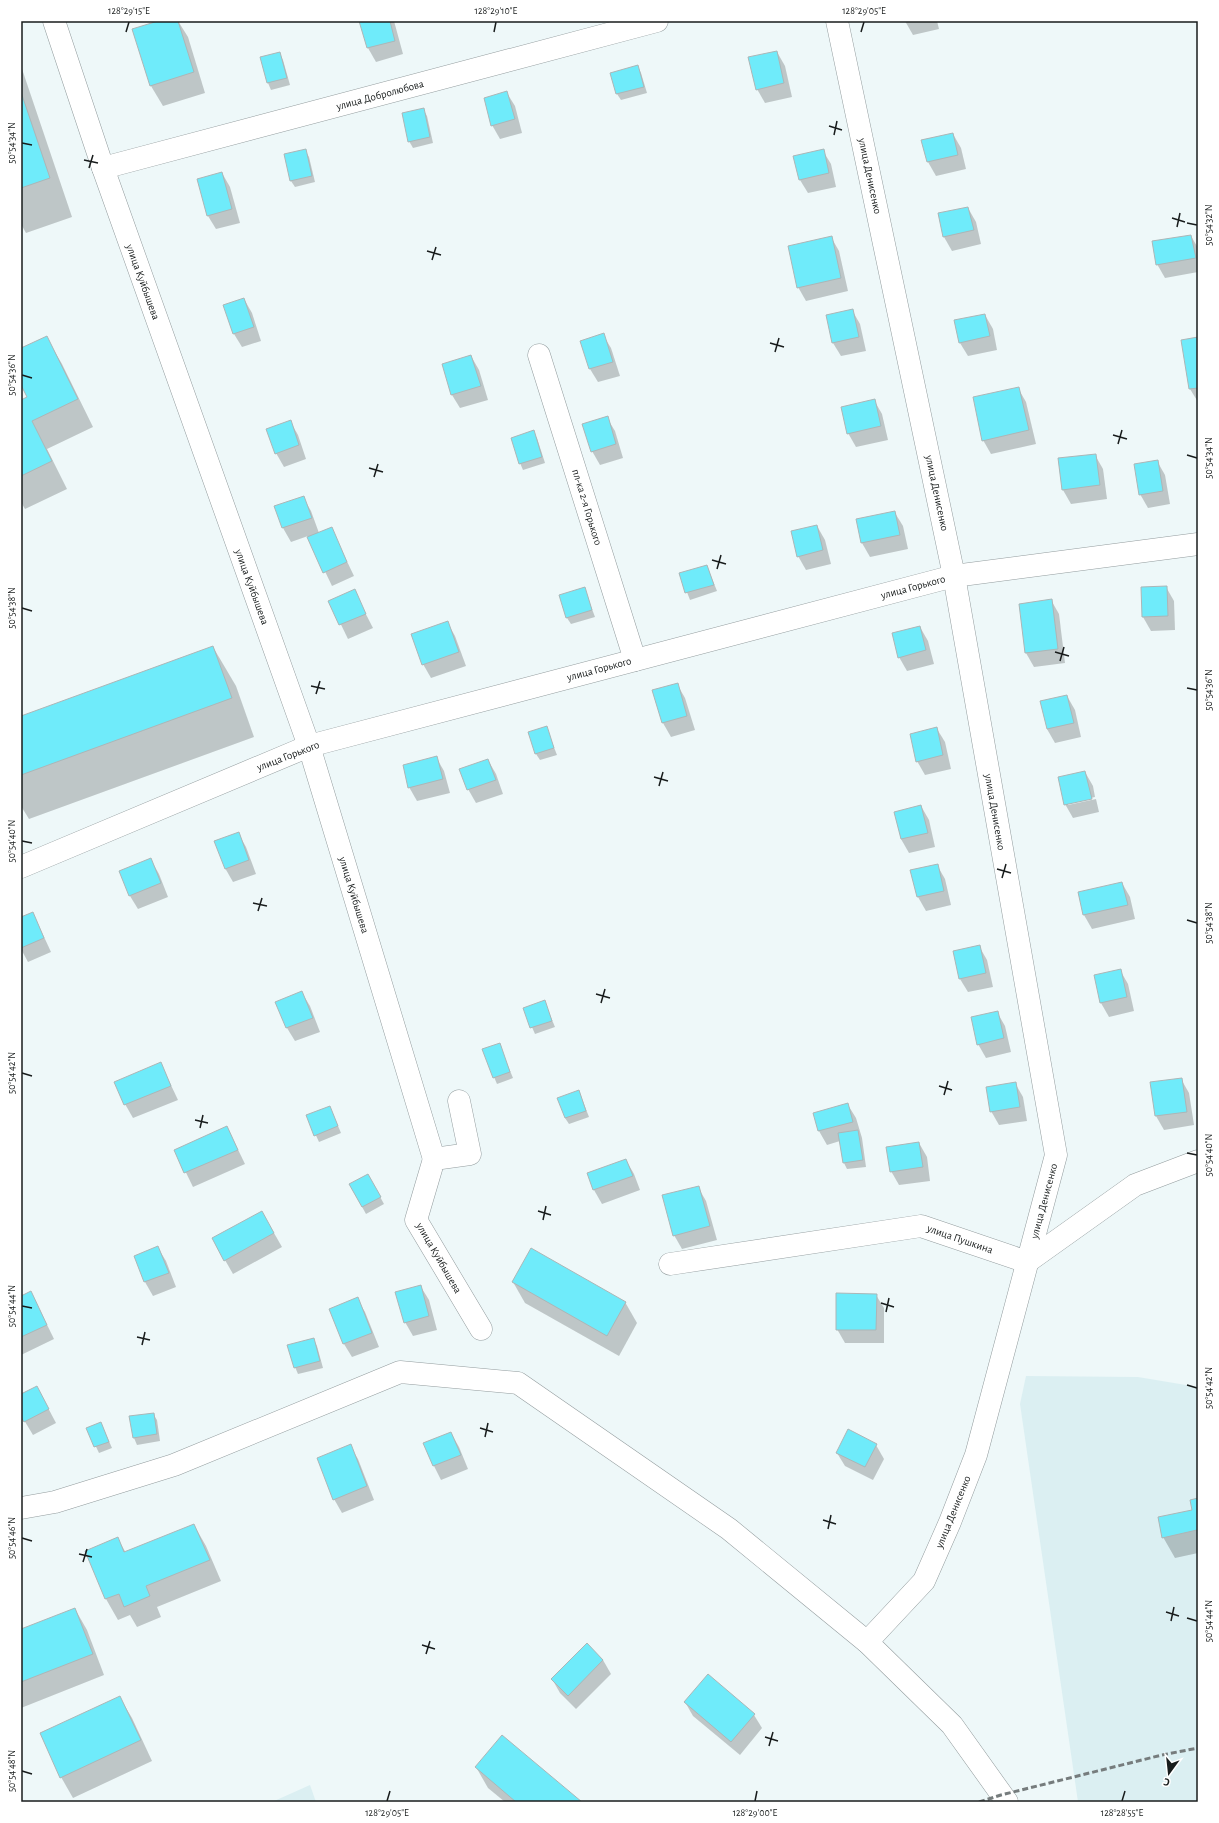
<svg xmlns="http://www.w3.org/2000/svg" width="1219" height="1823" font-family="'Alegreya Sans',sans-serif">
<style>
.built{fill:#dbeff2}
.shadow{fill:#0003}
.building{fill:#6febfa;stroke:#acb6b7}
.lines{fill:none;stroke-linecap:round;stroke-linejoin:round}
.minor-casing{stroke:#939c9e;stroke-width:23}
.minor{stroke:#fff;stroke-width:22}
.rail{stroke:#767c7d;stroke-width:3;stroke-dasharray:6 3;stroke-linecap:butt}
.ticks{fill:none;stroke:#181c1c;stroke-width:1.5}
.labels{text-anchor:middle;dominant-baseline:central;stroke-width:3;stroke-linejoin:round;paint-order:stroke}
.street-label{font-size:11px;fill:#181c1c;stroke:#fff}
.neatline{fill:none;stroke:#181c1c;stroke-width:1.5}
.ticks-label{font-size:10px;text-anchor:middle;fill:#181c1c}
</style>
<rect width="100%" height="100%" fill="#eef8f9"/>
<!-- built -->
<g class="built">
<path d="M1026 1376 1138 1377 1198 1387V1802H1078L1020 1404Z"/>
<path d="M310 1785 316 1802H272Z"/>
</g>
<!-- shadow -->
<g class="shadow">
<path d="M161 21H178L188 37 205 93 163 106 151 86Z"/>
<path d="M360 21H394L403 54 376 62 368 48Z"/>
<path d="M905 21H937L939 29 913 35Z"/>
<path d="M777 52 785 66 792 97 765 103 757 89Z"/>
<path d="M279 53 283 60 290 85 271 90 268 83 261 58Z"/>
<path d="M21 66 72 217 26 233 21 224Z"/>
<path d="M638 67 641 73 647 93 621 100 617 94Z"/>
<path d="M507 93 515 106 522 133 500 139 492 125Z"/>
<path d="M423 109 427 116 433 143 413 148 409 141Z"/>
<path d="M953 134 961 148 966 169 936 176 928 162 922 140Z"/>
<path d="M305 150 309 157 315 182 295 187 291 181Z"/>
<path d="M823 151 831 164 836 187 808 193 800 180Z"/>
<path d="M222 173 230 187 240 223 216 229 208 216Z"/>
<path d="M968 208 976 222 981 244 952 251 944 237Z"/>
<path d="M1191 236 1198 248V272L1165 278 1157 264Z"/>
<path d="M831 237 839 251 848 291 806 301 798 287Z"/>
<path d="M244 299 252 313 261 341 242 347 234 334Z"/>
<path d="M852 310 860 324 866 351 841 356 833 343Z"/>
<path d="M985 315 993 329 997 350 968 356 960 343Z"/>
<path d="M603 335 611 348 620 376 598 382 590 369Z"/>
<path d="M46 337 62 364 93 427 47 449 67 489 25 509 21 502V401L28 398 21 383V349Z"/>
<path d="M1198 338V402L1190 389 1182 341Z"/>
<path d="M471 356 479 370 488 400 460 408 452 395Z"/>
<path d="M1018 388 1026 402 1036 444 991 454 983 440Z"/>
<path d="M874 400 882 414 888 440 856 447 848 433Z"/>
<path d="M607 418 615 431 623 458 600 465 592 451Z"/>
<path d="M290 421 298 435 306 459 284 467 276 453Z"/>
<path d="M533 432 537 438 545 463 523 470 520 463Z"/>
<path d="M1095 455 1103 469 1107 499 1071 504 1063 490 1059 459Z"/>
<path d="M1157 461 1165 475 1170 504 1148 508 1140 494Z"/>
<path d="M303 497 311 511 319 533 331 528 354 576 332 586 308 536 291 542 283 528 276 507Z"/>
<path d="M895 513 903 526 908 549 870 557 862 543 857 520Z"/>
<path d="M817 526 825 540 831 564 806 570 798 556Z"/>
<path d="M707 566 717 591 690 600 680 574Z"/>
<path d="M1166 587 1174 601 1175 630 1151 631 1143 617 1142 588Z"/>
<path d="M584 588 595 617 571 624 567 618Z"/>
<path d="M354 591 373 628 348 639 330 602Z"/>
<path d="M1051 600 1059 614 1065 663 1034 667 1026 653 1020 604Z"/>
<path d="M447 622 455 636 466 666 431 678 423 664Z"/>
<path d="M920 627 928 641 934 664 907 671 899 657Z"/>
<path d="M213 647 236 686 254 737 29 819 21 806V717Z"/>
<path d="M677 684 685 698 695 730 671 737 663 723 654 691Z"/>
<path d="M1067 696 1075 710 1081 737 1055 743 1047 729Z"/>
<path d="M546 727 557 755 540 760 536 754Z"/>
<path d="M937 729 945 742 951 769 925 775 917 761Z"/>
<path d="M436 757 444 771 450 793 417 801 409 787Z"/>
<path d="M488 760 496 774 503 794 476 803 468 789Z"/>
<path d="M1085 772 1093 786 1095 797 1068 803V805L1096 799 1099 812 1073 818 1065 804Z"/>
<path d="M921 806 929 820 935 847 909 853 901 839 895 812Z"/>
<path d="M238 833 246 847 256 874 233 882 225 868Z"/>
<path d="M151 860 159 874 168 897 138 909 130 896Z"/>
<path d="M937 865 945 879 951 905 926 911 918 897 912 870Z"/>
<path d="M1122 883 1130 897 1135 919 1092 929 1084 915 1079 893Z"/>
<path d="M33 913 51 952 28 962 21 949V918Z"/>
<path d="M979 946 987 960 993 987 968 992 960 979Z"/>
<path d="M1120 970 1128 984 1134 1011 1109 1017 1101 1003 1095 976Z"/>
<path d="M302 993 310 1006 320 1032 295 1041 287 1028Z"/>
<path d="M544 1001 555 1027 535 1034 524 1009Z"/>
<path d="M997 1012 1005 1026 1011 1052 986 1058 978 1044Z"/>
<path d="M499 1044 513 1078 497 1084 494 1077Z"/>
<path d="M161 1064 178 1100 133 1118 125 1104Z"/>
<path d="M1181 1079 1189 1093 1194 1125 1164 1130 1156 1116Z"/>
<path d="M1015 1083 1023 1097 1027 1121 999 1125 991 1111Z"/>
<path d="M579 1091 589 1117 569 1124 565 1118Z"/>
<path d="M848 1105 856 1118 862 1138 866 1167 847 1169 844 1163 840 1141 827 1145 819 1131 814 1114Z"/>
<path d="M333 1114 341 1133 319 1142 307 1116Z"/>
<path d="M227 1127 245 1164 193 1187 175 1150Z"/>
<path d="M919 1143 927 1157 930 1181 899 1185 891 1171Z"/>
<path d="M626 1160 634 1174 640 1190 602 1204 594 1190 588 1173Z"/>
<path d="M368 1175 384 1204 366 1214 350 1185Z"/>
<path d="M698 1187 706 1201 717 1240 682 1249 674 1235Z"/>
<path d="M270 1226 282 1247 233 1274 213 1239Z"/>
<path d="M158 1248 166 1261 176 1287 153 1296 145 1282 135 1257Z"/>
<path d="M513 1282 625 1302 637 1323 619 1356 525 1303Z"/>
<path d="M421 1287 429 1300 437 1330 413 1336 405 1322Z"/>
<path d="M31 1292 54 1339 21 1355V1297Z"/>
<path d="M876 1295 884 1308V1343H845L837 1329Z"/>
<path d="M357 1299 365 1312 379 1347 352 1357 344 1344Z"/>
<path d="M313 1339 317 1346 323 1368 298 1374 295 1367Z"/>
<path d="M37 1387 56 1423 33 1435 21 1415V1395Z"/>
<path d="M153 1414 157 1420 160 1441 137 1445 134 1438 130 1417Z"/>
<path d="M101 1423 112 1448 99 1453 87 1428Z"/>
<path d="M451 1433 459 1447 468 1469 441 1480 434 1466 424 1444Z"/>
<path d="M876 1445 884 1459 873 1480 845 1466 837 1453Z"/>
<path d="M350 1446 358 1459 374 1500 342 1513 334 1499Z"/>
<path d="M1198 1499V1553L1175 1558 1163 1537 1193 1511Z"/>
<path d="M194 1525 206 1546 221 1581 157 1607 161 1617 137 1627 130 1615 118 1620 106 1599 86 1552 118 1539 126 1553Z"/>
<path d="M75 1609 87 1630 104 1675 21 1708V1630Z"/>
<path d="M603 1660 611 1674 576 1709 560 1693 552 1679Z"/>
<path d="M120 1698 132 1718 152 1761 73 1798 61 1777Z"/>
<path d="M685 1702 754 1715 762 1728 740 1755 693 1716Z"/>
<path d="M476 1767 580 1802H505L488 1788Z"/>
</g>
<!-- building -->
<g class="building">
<path d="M158 21H178L194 72 150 86 132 29Z"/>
<path d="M359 21H390L395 41 367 48Z"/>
<path d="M777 51 784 83 756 90 748 57Z"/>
<path d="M280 52 287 78 267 83 260 57Z"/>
<path d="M638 65 644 87 616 94 610 73Z"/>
<path d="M507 91 515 119 491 126 484 98Z"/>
<path d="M21 92 50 178 21 188Z"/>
<path d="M424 108 430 137 408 142 402 113Z"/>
<path d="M953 133 958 155 927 162 921 140Z"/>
<path d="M306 149 312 176 290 181 284 154Z"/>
<path d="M824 149 829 173 799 180 793 156Z"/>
<path d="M222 172 232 209 207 216 197 179Z"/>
<path d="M968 207 974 230 943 237 938 213Z"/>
<path d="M1191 235 1196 258 1156 265 1152 241Z"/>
<path d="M832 236 841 278 797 288 788 246Z"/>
<path d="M244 298 254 327 233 334 223 305Z"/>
<path d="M853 309 859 337 832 343 826 315Z"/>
<path d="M985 314 990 336 959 343 954 320Z"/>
<path d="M604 333 613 362 589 369 580 341Z"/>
<path d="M47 336 78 399 32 421 52 461 21 476V400L27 397 21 385V348Z"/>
<path d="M1198 337V388L1189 389 1181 340Z"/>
<path d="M471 355 481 386 451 395 442 364Z"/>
<path d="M1019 387 1029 430 982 441 973 397Z"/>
<path d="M875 399 881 426 847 434 841 407Z"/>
<path d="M608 416 616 444 591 452 582 424Z"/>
<path d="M291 420 299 445 275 454 266 429Z"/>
<path d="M534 430 542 457 519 464 511 438Z"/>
<path d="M1096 454 1100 485 1062 490 1058 458Z"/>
<path d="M1158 460 1163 491 1139 495 1134 464Z"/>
<path d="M304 496 312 518 282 528 274 506Z"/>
<path d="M895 511 900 535 861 543 856 519Z"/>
<path d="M817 525 823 550 797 557 791 531Z"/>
<path d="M332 527 347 562 323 573 307 537Z"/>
<path d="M707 565 714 585 685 593 679 573Z"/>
<path d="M1167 586 1168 616 1142 617 1141 587Z"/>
<path d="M585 587 592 610 566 618 559 595Z"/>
<path d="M355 589 366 614 339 625 328 601Z"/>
<path d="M1052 599 1058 649 1025 653 1019 604Z"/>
<path d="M448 621 459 652 422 665 411 634Z"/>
<path d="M920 626 926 650 898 658 892 633Z"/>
<path d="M213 646 232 698 21 775V716Z"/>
<path d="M678 683 687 716 662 723 652 690Z"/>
<path d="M1067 695 1074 723 1047 729 1040 701Z"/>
<path d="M547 726 554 748 535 754 528 732Z"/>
<path d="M937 727 943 755 916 762 910 734Z"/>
<path d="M437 756 443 779 408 788 403 765Z"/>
<path d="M488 759 496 780 467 790 459 769Z"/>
<path d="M1085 771 1092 799 1064 805 1058 777Z"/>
<path d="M921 805 928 833 901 839 894 812Z"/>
<path d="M239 832 249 860 225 869 214 841Z"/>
<path d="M151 858 161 883 129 896 119 871Z"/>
<path d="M938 864 944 891 917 897 910 870Z"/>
<path d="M1122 882 1128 905 1083 915 1078 892Z"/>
<path d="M33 912 44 938 21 948V917Z"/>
<path d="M980 945 986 973 959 979 953 951Z"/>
<path d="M1121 969 1127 997 1100 1003 1094 975Z"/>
<path d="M302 991 313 1018 286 1028 275 1002Z"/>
<path d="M545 1000 552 1021 530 1028 523 1008Z"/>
<path d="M998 1011 1004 1038 977 1045 971 1017Z"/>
<path d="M500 1043 510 1072 493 1078 482 1049Z"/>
<path d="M161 1062 171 1086 124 1105 114 1082Z"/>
<path d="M1182 1078 1187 1112 1155 1116 1150 1082Z"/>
<path d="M1016 1082 1020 1107 990 1112 986 1087Z"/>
<path d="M579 1090 586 1111 565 1118 557 1098Z"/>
<path d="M848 1103 853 1122 818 1131 813 1113Z"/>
<path d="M330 1106 338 1126 314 1136 306 1115Z"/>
<path d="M227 1126 238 1150 184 1173 174 1150Z"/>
<path d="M858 1130 863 1160 843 1163 838 1133Z"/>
<path d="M919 1142 923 1167 890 1172 886 1147Z"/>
<path d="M626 1159 633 1176 593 1190 587 1173Z"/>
<path d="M368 1174 381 1197 362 1207 349 1184Z"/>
<path d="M699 1186 710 1226 673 1236 662 1195Z"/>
<path d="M262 1211 274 1233 224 1261 212 1238Z"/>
<path d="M158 1246 169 1273 144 1282 134 1256Z"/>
<path d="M531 1248 626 1302 607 1336 512 1282Z"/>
<path d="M421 1285 429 1316 404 1323 395 1292Z"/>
<path d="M31 1291 47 1325 21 1337V1296Z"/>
<path d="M836 1293 877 1294 876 1330H836Z"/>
<path d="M358 1297 372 1333 343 1344 329 1309Z"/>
<path d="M314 1338 320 1361 294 1368 287 1345Z"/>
<path d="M37 1386 49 1409 24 1422 21 1417V1394Z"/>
<path d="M154 1413 157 1434 133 1438 129 1416Z"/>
<path d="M101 1422 109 1442 94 1447 86 1428Z"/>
<path d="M848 1429 877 1444 865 1467 836 1453Z"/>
<path d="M451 1432 461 1455 433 1466 423 1443Z"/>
<path d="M351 1444 367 1486 333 1500 317 1458Z"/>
<path d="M1198 1498V1533L1197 1530 1162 1538 1158 1517 1192 1510 1190 1500Z"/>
<path d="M194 1524 210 1560 146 1586 150 1596 124 1607 119 1594 105 1599 85 1551 118 1537 124 1552Z"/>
<path d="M75 1608 93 1654 21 1682V1629Z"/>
<path d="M587 1643 603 1660 568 1696 551 1679Z"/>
<path d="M708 1674 755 1714 731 1742 684 1702Z"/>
<path d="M120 1696 141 1740 60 1778 40 1733Z"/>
<path d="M502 1735 582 1802H516L475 1767Z"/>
</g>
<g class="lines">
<defs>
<g id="minor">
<path d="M54 21 103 168 309 746 434 1159"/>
<path d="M837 21 954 576 1056 1155 976 1455 950 1522 924 1581 867 1642"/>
<path d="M103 168 657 21"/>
<path d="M539 355 635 660"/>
<path d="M21 867 309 746 954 576 1198 544"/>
<path d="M459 1101 470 1154 434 1159 416 1220 481 1329"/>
<path d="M670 1264 921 1226 1027 1262 1135 1185 1198 1161"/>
<path d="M21 1508 55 1502 174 1465 400 1372 518 1383 729 1529 867 1642 952 1725 1007 1802"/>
</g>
</defs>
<!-- minor casing -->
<use href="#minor" class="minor-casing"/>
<!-- minor -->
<use href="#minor" class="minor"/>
<!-- rail -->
<path class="rail" d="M979 1802 1001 1795 1162 1755 1198 1748"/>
</g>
<!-- ticks -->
<path class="ticks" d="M126 32 129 22M494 32 496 22M861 32 864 22M829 126 842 130M834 135 837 121M22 143 32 145M84 160 98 163M89 168 93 155M1172 218 1185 222M1187 223 1197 225M1177 227 1180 213M427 251 441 255M432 260 436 247M770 343 784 347M775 352 779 338M22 375 32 378M1113 435 1127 439M1118 444 1122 430M1187 455 1197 458M369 468 383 472M374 477 378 464M712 560 726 564M717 569 721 555M22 608 32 611M1055 652 1069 656M1060 661 1064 647M311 686 325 689M1187 688 1197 690M316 694 320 681M654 777 668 781M659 786 663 772M22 841 32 843M997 869 1011 873M1002 878 1006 864M253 903 267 906M258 911 262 898M1187 920 1197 923M596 994 610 998M601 1003 605 989M22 1073 32 1076M939 1086 952 1090M944 1095 948 1081M195 1120 208 1123M200 1128 203 1115M1187 1153 1197 1155M538 1211 551 1215M543 1220 546 1206M881 1303 894 1307M22 1306 32 1308M886 1312 889 1298M137 1337 150 1340M142 1345 145 1332M1187 1385 1197 1388M480 1428 493 1432M485 1437 488 1423M823 1520 836 1524M828 1529 831 1515M22 1538 32 1541M79 1554 92 1557M83 1562 87 1549M1166 1612 1179 1616M1187 1618 1197 1621M1171 1621 1174 1607M422 1645 435 1649M426 1654 430 1641M765 1737 778 1741M769 1746 773 1732M22 1771 32 1774M387 1801 390 1791M755 1801 757 1791M1122 1801 1125 1791"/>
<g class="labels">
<!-- street labels -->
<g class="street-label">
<text transform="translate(380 95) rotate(-15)">улица Добролюбова</text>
<text transform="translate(870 176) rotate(78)">улица Денисенко</text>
<text transform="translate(143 282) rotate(70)">улица Куйбышева</text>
<text transform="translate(937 493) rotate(78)">улица Денисенко</text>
<text transform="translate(587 507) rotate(73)">пл-ка 2-я Горького</text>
<text transform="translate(252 587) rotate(70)">улица Куйбышева</text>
<text transform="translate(913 587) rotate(-15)">улица Горького</text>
<text transform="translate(599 669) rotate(-15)">улица Горького</text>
<text transform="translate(288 756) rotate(-21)">улица Горького</text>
<text transform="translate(995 812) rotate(80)">улица Денисенко</text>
<text transform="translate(354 895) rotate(73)">улица Куйбышева</text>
<text transform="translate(1044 1201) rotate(-75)">улица Денисенко</text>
<text transform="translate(960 1239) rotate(19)">улица Пушкина</text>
<text transform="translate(439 1258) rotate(60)">улица Куйбышева</text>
<text transform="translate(953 1512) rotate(-68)">улица Денисенко</text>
</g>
</g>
<!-- border -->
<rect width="1219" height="1823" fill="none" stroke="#ffffff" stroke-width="44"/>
<!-- north arrow -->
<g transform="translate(1169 1773) rotate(195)" stroke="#ffffff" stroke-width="3" paint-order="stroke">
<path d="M0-3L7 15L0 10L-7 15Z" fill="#181c1c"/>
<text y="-6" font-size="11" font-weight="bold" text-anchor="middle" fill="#181c1c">С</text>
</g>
<rect x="22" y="22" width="1175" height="1779" class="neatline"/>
<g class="ticks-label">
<text x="129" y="14">128°29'15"E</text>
<text x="496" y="14">128°29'10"E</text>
<text x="864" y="14">128°29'05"E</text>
<text transform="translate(11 143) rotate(-90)" y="4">50°54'34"N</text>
<text transform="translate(1208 225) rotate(-90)" y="4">50°54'32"N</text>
<text transform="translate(11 375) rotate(-90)" y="4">50°54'36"N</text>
<text transform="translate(1208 458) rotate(-90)" y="4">50°54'34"N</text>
<text transform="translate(11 608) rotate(-90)" y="4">50°54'38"N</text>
<text transform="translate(1208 690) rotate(-90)" y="4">50°54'36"N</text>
<text transform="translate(11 841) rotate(-90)" y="4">50°54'40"N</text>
<text transform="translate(1208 923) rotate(-90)" y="4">50°54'38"N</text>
<text transform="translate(11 1073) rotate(-90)" y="4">50°54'42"N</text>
<text transform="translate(1208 1155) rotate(-90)" y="4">50°54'40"N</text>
<text transform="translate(11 1306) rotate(-90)" y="4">50°54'44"N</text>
<text transform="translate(1208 1388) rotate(-90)" y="4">50°54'42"N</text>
<text transform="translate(11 1538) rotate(-90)" y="4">50°54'46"N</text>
<text transform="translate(1208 1621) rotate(-90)" y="4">50°54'44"N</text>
<text transform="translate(11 1771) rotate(-90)" y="4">50°54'48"N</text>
<text x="387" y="1816">128°29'05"E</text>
<text x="755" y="1816">128°29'00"E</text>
<text x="1122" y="1816">128°28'55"E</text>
</g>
</svg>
